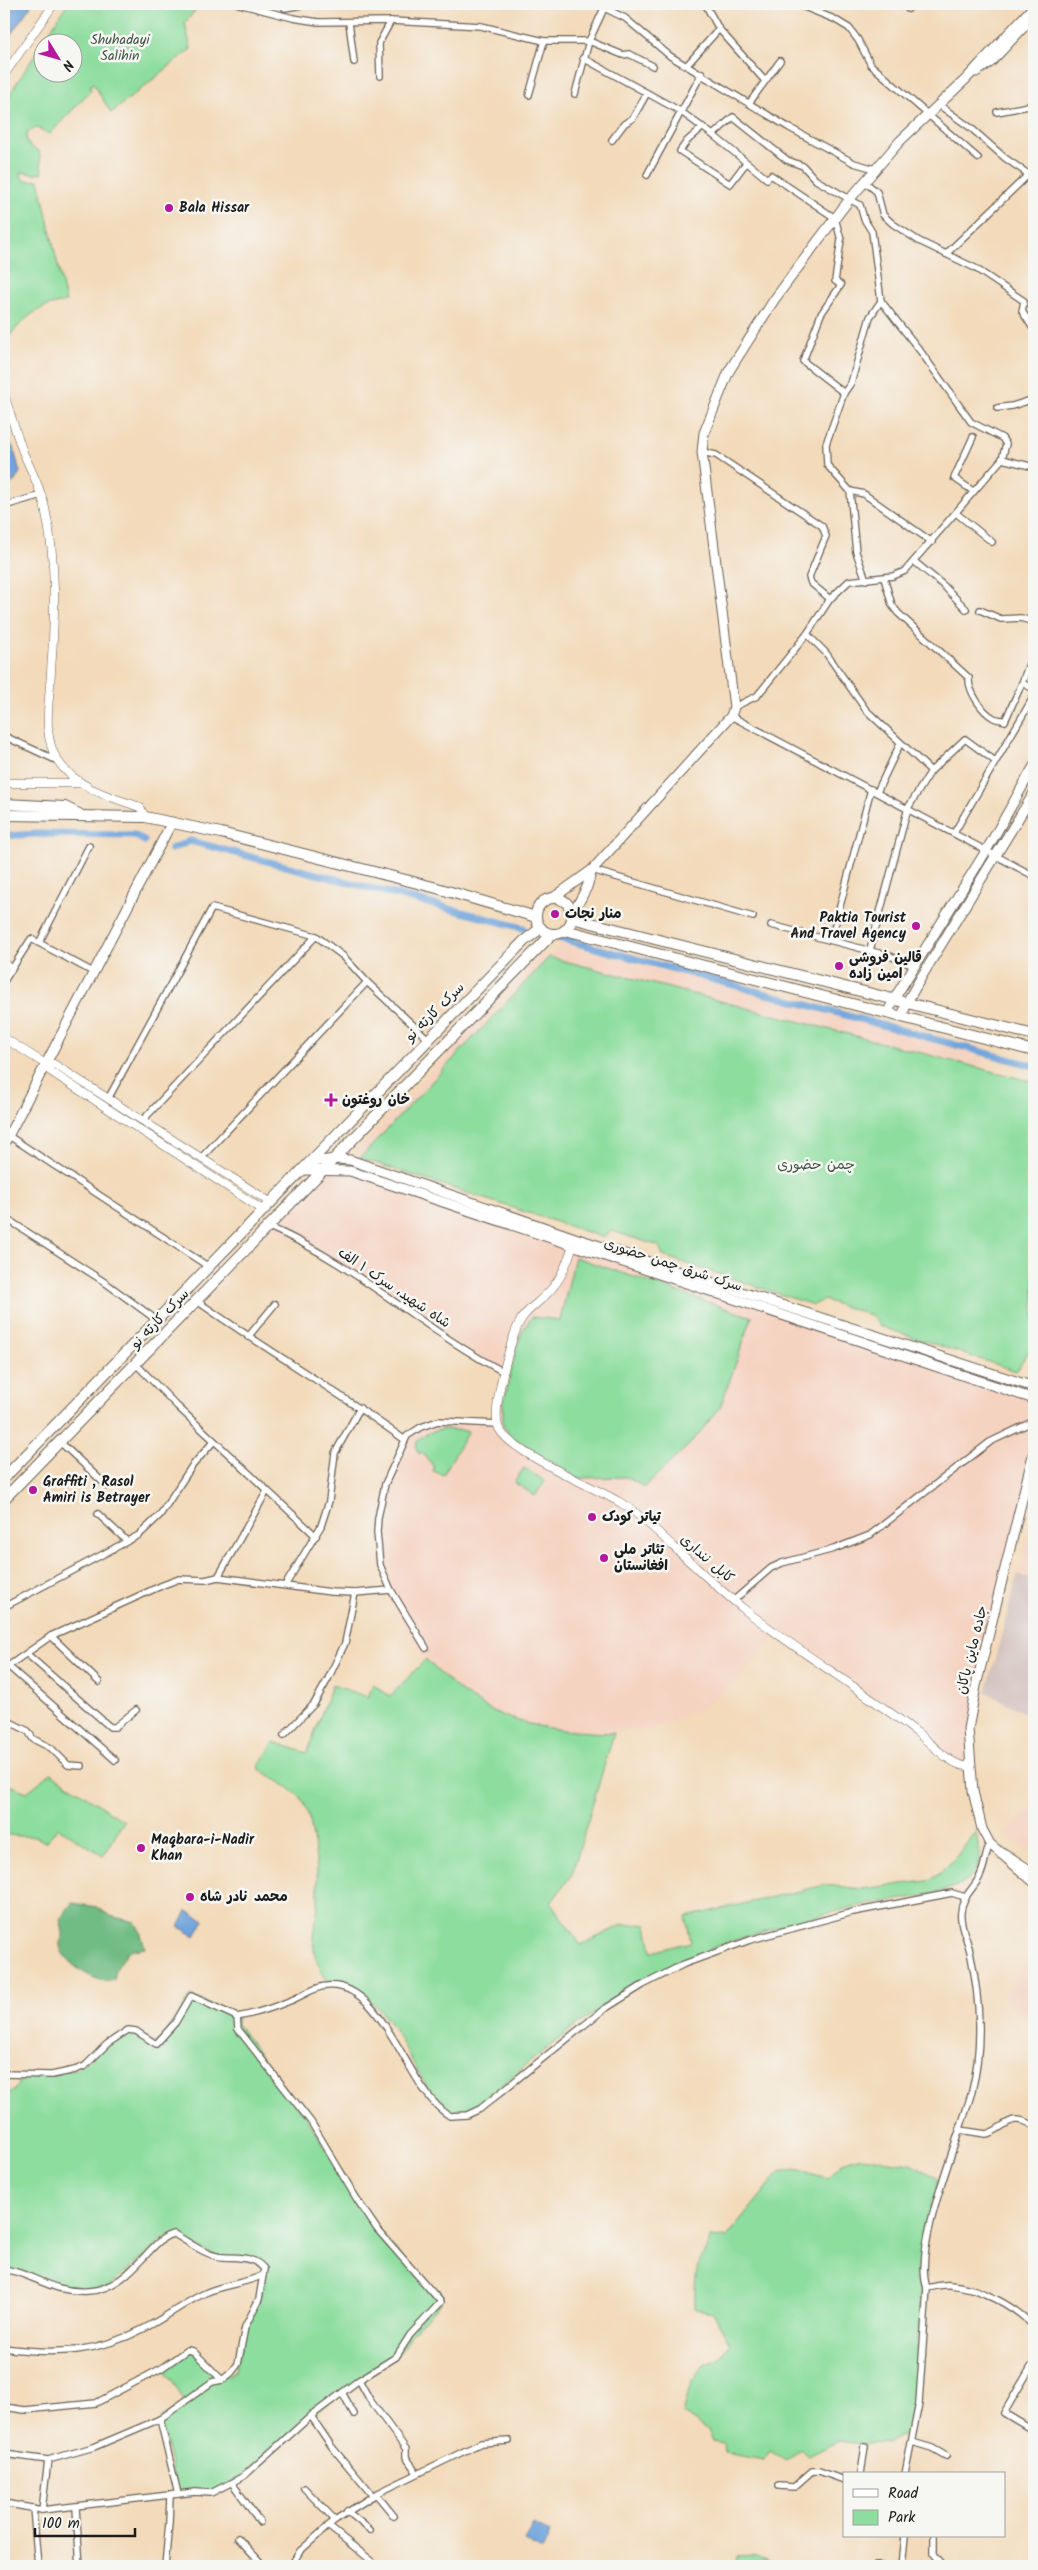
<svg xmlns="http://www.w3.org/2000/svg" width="1038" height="2570" font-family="Kalam,'Playpen Sans Arabic',sans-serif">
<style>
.built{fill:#f5d3c1}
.industrial{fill:#d1c0bc}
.green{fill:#8cdd9e;stroke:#547c5d}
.forest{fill:#71bc85;stroke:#466c50}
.water{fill:#70a4dc;stroke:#46607c}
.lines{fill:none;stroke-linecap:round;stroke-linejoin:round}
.canal{stroke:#70a4dc;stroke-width:7}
.minor-casing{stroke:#675e53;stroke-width:8}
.tertiary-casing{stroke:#675e53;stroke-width:9}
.secondary-casing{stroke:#675e53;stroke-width:11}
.trunk-casing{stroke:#675e53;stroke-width:12}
.minor{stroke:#fff;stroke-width:5.5}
.tertiary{stroke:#fff;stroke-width:8}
.secondary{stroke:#fff;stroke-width:9}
.trunk{stroke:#fff;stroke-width:10}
.poi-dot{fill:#b5179e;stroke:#f6f6f2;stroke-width:2}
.labels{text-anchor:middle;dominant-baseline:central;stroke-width:5;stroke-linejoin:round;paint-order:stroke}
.park-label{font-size:14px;fill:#3e5643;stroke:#f6f6f2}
.poi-label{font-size:14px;font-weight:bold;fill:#1c1c1c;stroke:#f6f6f2;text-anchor:start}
.street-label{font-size:14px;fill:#1c1c1c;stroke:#f6f6f2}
</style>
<rect width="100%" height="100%" fill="#f6f6f2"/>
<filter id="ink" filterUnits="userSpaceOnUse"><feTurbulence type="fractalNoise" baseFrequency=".02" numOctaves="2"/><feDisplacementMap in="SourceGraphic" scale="10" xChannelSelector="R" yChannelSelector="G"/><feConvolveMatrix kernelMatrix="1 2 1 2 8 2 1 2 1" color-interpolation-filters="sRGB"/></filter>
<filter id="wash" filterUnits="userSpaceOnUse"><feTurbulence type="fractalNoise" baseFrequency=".0096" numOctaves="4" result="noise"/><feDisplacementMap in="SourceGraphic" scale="20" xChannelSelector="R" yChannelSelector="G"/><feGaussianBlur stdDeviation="1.12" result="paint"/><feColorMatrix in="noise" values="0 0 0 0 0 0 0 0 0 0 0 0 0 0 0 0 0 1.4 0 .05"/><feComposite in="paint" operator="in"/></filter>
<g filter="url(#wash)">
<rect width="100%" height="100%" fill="#f3daba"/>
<!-- built -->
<g class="built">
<path d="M561 944 983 1056 980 1068 549 957 360 1158 355 1153 542 955 549 957Z"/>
<path d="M336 1159 1034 1387V1451L976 1686 969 1766 965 1767 778 1634 731 1687 702 1708 667 1724 641 1731 568 1732 533 1726 502 1716 475 1702 436 1670 426 1659 398 1617 380 1565 377 1532 385 1484 407 1436 438 1421 497 1424 504 1372 311 1248 269 1227Z"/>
<path d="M1034 1516V1581L1018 1574Z"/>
<path d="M1034 1806V1855L1004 1833Z"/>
<path d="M1034 1954V2022L1001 1997Z"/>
</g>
<!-- industrial -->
<path class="industrial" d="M1018 1574 1034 1581 1030 1604 1034 1607V1718L986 1692Z"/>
<!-- green -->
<g class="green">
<path d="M67 4H200L185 23 191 49 111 113 93 83 90 86 91 90 50 134 36 128 28 132 26 139 30 147 39 151 42 173 35 174 22 172 21 177 26 181 39 180 66 302C37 306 29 315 10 335L4 308V122L11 92 42 44V72H72V42H43Z"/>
<path d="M549 957 1034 1082V1343L1016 1371 879 1326 873 1316 824 1300 813 1305 663 1256 659 1246 612 1231 602 1237 360 1158Z"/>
<path d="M575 1257 752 1317 720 1408 690 1444 644 1487 626 1477 577 1478 511 1436 503 1426V1405L517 1346 523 1329 532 1317 560 1320Z"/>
<path d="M445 1429 468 1431 443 1475 433 1471 434 1467 422 1452 419 1454C408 1437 433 1430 445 1429Z"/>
<path d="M524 1468 545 1481 535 1496 514 1482Z"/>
<path d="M426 1659C484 1721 532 1731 614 1733L572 1874 551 1903 581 1945 622 1925 647 1924 652 1952 691 1942 686 1917 825 1885 862 1889 927 1881 938 1875 955 1858 976 1832C979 1852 984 1870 964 1882 938 1898 885 1900 854 1907 818 1915 783 1926 748 1936 636 1970 566 2033 477 2105L466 2110 451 2112C436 2103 427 2088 419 2073 394 2030 381 1992 327 1980 321 1971 315 1961 314 1949 313 1934 317 1919 318 1904 319 1883 314 1810 299 1796 287 1785 271 1777 258 1768L274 1742 307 1753 332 1685 368 1697 373 1684 390 1696Z"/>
<path d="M51 1773 124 1821 103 1855 58 1828 45 1842C29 1831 20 1840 4 1833V1787L12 1786 27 1792Z"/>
<path d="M191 1996 237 2017V2024L307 2118 377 2229 441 2302 410 2335 400 2352 311 2416 244 2476 211 2493 178 2494 160 2419 184 2402 174 2383 162 2368 170 2360 193 2351 222 2379 235 2370 244 2336 259 2299 264 2269 257 2262 222 2258 169 2235 110 2286 76 2291 4 2269V2096L14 2091 24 2075 75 2070 128 2030 153 2043 159 2042Z"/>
<path d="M861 2157 910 2164 939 2178C930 2213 917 2248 922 2285L914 2396 908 2435 901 2434 889 2443 862 2444 838 2441 809 2456 801 2449 786 2461 770 2451 763 2460 725 2453 724 2444 712 2442 707 2430 683 2414 691 2383 704 2365 720 2359 730 2344 713 2312 695 2309C695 2293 694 2276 700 2261 704 2252 708 2247 710 2238L727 2237 780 2172 796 2169 827 2178 842 2163Z"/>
<path d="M753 2555 783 2566H727L728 2563H735L738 2556Z"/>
</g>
<!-- forest -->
<path class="forest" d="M72 1903 97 1907 110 1916 135 1922 140 1931 145 1948 128 1951 116 1969 114 1980C100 1987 60 1961 60 1945 59 1942 63 1938 63 1934 63 1929 61 1923 60 1919Z"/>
<!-- water -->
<g class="water">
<path d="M4 4H32L4 44Z"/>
<path d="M4 431 14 450 20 472 15 481 4 488Z"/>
<path d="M187 1911 204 1920 195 1936 179 1927Z"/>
<path d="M533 2525 550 2533 542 2550 525 2542Z"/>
</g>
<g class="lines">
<!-- canal -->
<g class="canal">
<path d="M4 836 38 834 134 835 144 841"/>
<path d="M171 849 190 841 523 928"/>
<path d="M555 937 1034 1066"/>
</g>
</g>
</g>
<g filter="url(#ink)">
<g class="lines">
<defs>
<g id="minor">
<path d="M239 4 293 18 318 22 391 21 481 26 544 41H589L623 55 629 54 653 66"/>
<path d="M596 4 625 18 670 56 788 127 854 163 875 169"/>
<path d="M797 4 834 19 849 28 858 40 871 65 978 158"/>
<path d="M285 8 307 4"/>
<path d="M908 9 910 4"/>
<path d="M349 22 354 62"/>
<path d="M719 29 765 81"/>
<path d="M583 58 680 111 713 135 767 179 771 175 835 218 841 240 835 281 841 285 821 314 803 361 844 393"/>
<path d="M687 65 719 29 705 4"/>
<path d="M380 76 379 43 391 21"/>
<path d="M575 94 589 41 606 4"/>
<path d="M529 95 544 41"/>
<path d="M750 102 780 61"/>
<path d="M939 105 971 128 1005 158 1034 178"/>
<path d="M997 112 1034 105"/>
<path d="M703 127 687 141 680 151 730 184 746 163"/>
<path d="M713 135 733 117 787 160 803 166 816 180 860 205 864 219 872 232 881 301 921 352 971 422 1002 438 1006 444 1002 459"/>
<path d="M612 140 624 124 633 118 647 93"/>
<path d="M647 175 702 73"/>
<path d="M864 181 877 192 883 215 893 224 919 241 975 268 1024 301 1022 311 1034 330"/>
<path d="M1033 247 1034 246"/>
<path d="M946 254 1028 175"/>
<path d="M997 408 1012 406 1034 399"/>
<path d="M973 437 954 478 973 491"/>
<path d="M702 452 716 455 822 526 826 536 809 577 811 583 830 599"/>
<path d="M850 491 864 494 932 542"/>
<path d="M4 506 41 495"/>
<path d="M956 513 992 542"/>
<path d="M915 562 943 585 966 609"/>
<path d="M884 578 892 605 898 613 969 678C968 691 982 712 994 718 997 720 1001 719 1005 721L1022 683 1034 689"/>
<path d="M866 580 856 552 850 491 827 465 826 444 844 393 851 383 870 317 881 301"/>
<path d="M980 610 1001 619 1021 618 1034 622"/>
<path d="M807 634 826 653 866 710 931 771"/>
<path d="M1022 683 1034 650"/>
<path d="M734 707 757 696 807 634 830 599 849 581 893 576 905 571 1002 459 1034 467"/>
<path d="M731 716 1034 876"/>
<path d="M4 736 58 761"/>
<path d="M877 792 900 744"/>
<path d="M954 833 1034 696"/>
<path d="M592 870 753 917"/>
<path d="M771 925 890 956 914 966"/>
<path d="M831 940 871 789"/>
<path d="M39 943 93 972"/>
<path d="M870 950 908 808 931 771 965 739 995 761"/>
<path d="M4 962 12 969"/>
<path d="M4 981 31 939 39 943 89 846"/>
<path d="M108 1099 212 908 316 936 343 956 367 982 427 1038"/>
<path d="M142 1121 316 936"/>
<path d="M9 1136 209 1267"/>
<path d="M201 1158 367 982"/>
<path d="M4 1217 103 1281 158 1321"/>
<path d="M269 1227C354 1263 423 1330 504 1372"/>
<path d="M197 1301C265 1349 337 1391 405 1440"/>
<path d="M248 1337 275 1304"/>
<path d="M136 1364 177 1406 316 1536"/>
<path d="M60 1442 107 1486"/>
<path d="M98 1514 127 1541"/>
<path d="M218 1577 267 1491"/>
<path d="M286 1584 321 1526 329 1501 335 1453 360 1408"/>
<path d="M391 1590 426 1648"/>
<path d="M734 1600 771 1568 782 1563 834 1549 870 1535 990 1442 1034 1421"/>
<path d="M4 1607 139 1535 160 1515 192 1466 214 1441"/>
<path d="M51 1636 99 1682"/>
<path d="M27 1654 110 1727H115L136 1710"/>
<path d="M8 1666 115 1760"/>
<path d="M4 1669 51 1636 163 1585 179 1579 205 1580 218 1577 331 1592 355 1593 391 1590 380 1565 377 1532 378 1518 385 1484 407 1436 421 1427 438 1421 497 1424"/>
<path d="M4 1684V1686"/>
<path d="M4 1719 28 1731 33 1739 51 1748 68 1765 82 1766"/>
<path d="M284 1735 314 1704 328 1679 345 1643 355 1593"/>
<path d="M4 2074 52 2075 75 2070 85 2066 107 2044 128 2030 136 2031 156 2044 175 2023 191 1996 237 2017C255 2014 275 2007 292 2000 302 1996 316 1986 327 1986 386 1981 406 2091 450 2116L467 2115 480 2109 603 2010 643 1985 684 1964 750 1940 853 1912 952 1893 965 1897"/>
<path d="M960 2130 986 2134C1004 2130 1010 2110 1034 2126"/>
<path d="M1034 2179V2178"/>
<path d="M4 2269C35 2274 50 2293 88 2291 132 2289 151 2236 174 2234 189 2242 207 2257 224 2257 238 2258 254 2256 264 2269L259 2299 245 2327 238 2364 231 2373 222 2380 212 2382 160 2419 94 2447 48 2460 4 2454"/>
<path d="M927 2288C934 2287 943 2284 950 2285 979 2287 1015 2306 1034 2327"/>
<path d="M4 2348C56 2355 98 2353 145 2328 166 2317 184 2303 205 2293 224 2284 245 2284 263 2275"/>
<path d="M1034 2362 1004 2413 1034 2431"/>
<path d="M359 2380 370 2400 406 2449V2457L417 2473"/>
<path d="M343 2394 354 2414"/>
<path d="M4 2407 25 2410 96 2403 162 2368 187 2350 193 2351 222 2380"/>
<path d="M311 2416 332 2447 373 2496"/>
<path d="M160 2419 178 2494"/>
<path d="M912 2442 932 2448 946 2456"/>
<path d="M861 2474 865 2446"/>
<path d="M905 2474 919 2403 927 2288C912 2247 960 2136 972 2091 983 2045 980 2002 971 1956 969 1942 959 1926 961 1912 962 1896 974 1889 980 1876 985 1866 985 1854 990 1844"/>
<path d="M232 2483 260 2522"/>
<path d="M779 2486 794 2487 812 2471H819L844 2480"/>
<path d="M304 2488 335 2520"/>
<path d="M376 2494 394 2516"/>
<path d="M4 2503 42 2510 195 2492 211 2493 244 2476 311 2416 359 2380 396 2357 410 2335 441 2302 377 2229 358 2201 311 2122 238 2029 237 2017"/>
<path d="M33 2508 38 2566"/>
<path d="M76 2508 80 2566"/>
<path d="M42 2510 48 2460"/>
<path d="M347 2511 370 2530"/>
<path d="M328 2526 378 2566"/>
<path d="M934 2536V2554L944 2566"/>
<path d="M238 2538 264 2566"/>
<path d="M165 2566 169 2523 170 2496"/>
<path d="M291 2566 300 2551 335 2520 376 2494 481 2443 509 2441"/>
<path d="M876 2566H881"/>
<path d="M902 2566 905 2536"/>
</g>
<g id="tertiary">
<path d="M4 75 54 4"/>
<path d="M4 394C10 413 16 433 23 452 31 470 41 489 45 508 57 562 55 617 51 671 50 700 41 735 58 761 76 788 111 797 140 807L145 817"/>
<path d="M4 783H80"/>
<path d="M4 1038 47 1065 50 1071 263 1210"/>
<path d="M47 1065 54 1064 270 1202"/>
<path d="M575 1240C569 1256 564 1274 553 1287 544 1299 531 1306 522 1318 511 1335 492 1407 498 1426 505 1451 597 1488 621 1503 631 1509 641 1517 650 1525 681 1553 712 1584 745 1610 802 1654 864 1691 920 1735 933 1745 953 1768 969 1766"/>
</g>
<g id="secondary">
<path d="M976 72 991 62 1034 16"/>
<path d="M553 898 592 870 731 716 734 707 702 452 704 433 729 371 774 300 820 238 849 200 900 141 966 79 1034 6"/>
<path d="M572 915 587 887 592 870"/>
<path d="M888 1012 894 999 986 851 1034 766"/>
<path d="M902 1016 907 1002 922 976 1034 793"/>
<path d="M4 1144 172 822"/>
<path d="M311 1162 336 1159 350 1160 575 1238 1034 1387"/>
<path d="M302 1170 350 1171 1034 1399"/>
<path d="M1034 1451 976 1686 968 1729 973 1791 982 1829 990 1844 1034 1882"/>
<path d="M1002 1852 1034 1873"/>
</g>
<g id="trunk">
<path d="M4 804 65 807 79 814"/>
<path d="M4 815 145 817 221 833 437 888 536 917"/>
<circle cx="554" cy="916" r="18"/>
<path d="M572 918 1034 1035"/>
<path d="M565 930 1034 1051"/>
<path d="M4 1478 524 941 541 928"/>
<path d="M4 1499 552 934"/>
</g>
</defs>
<!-- minor casing -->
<use href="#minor" class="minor-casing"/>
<!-- tertiary casing -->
<use href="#tertiary" class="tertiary-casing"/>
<!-- secondary casing -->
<use href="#secondary" class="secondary-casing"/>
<!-- trunk casing -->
<use href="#trunk" class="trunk-casing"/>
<!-- minor -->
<use href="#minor" class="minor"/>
<!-- tertiary -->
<use href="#tertiary" class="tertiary"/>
<!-- secondary -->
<use href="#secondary" class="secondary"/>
<!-- trunk -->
<use href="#trunk" class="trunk"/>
</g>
</g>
<!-- markers -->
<g class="poi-dot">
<circle cx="169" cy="208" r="5"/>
<circle cx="555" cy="914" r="5"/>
<circle cx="916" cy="926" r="5"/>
<circle cx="839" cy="966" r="5"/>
<path d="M328.5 1092.5h5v5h5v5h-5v5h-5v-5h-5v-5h5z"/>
<circle cx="33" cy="1490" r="5"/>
<circle cx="592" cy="1517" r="5"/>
<circle cx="604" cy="1558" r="5"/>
<circle cx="141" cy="1848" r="5"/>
<circle cx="190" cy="1897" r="5"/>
</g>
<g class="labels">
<!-- park labels -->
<g class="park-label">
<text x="120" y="40">Shuhadayi<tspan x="120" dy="16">Salihin</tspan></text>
<text x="816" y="1165">چمن حضوری</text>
</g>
<!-- poi labels -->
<g class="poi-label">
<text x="179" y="208">Bala Hissar</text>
<text x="565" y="914">منار نجات</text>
<text x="906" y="918" text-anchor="end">Paktia Tourist<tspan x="906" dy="16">And Travel Agency</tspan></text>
<text x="849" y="958">قالین فروشی<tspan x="849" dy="16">امین زاده</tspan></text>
<text x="342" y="1100">خان روغتون</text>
<text x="43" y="1482">Graffiti , Rasol<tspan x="43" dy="16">Amiri is Betrayer</tspan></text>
<text x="602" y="1517">تیاتر کودک</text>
<text x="614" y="1550">تئاتر ملی<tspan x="614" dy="16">افغانستان</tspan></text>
<text x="151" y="1840">Maqbara-i-Nadir<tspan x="151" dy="16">Khan</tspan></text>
<text x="200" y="1897">محمد نادر شاه</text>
</g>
<!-- street labels -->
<g class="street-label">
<text transform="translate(435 1012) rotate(-45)">سرک کارته نو</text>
<text transform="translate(673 1265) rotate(18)">سرک شرق چمن حضوری</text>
<text transform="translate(394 1288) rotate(34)">شاه شهید، سرک ۱ الف</text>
<text transform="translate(160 1319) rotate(-46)">سرک کارته نو</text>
<text transform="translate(707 1559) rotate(41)">کابل ننداری</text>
<text transform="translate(972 1650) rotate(-76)">جاده ماین پاکان</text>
</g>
</g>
<!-- margin -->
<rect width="1038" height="2570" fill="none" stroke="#f6f6f2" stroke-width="20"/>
<!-- legend -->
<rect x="843" y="2472" width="162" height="65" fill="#f6f6f2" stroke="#9f9f9c"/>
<rect x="853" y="2489" width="25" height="8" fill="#ffffff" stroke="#9f9f9c"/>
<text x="888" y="2498" font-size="15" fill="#1c1c1c">Road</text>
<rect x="853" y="2510" width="25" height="15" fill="#8cdd9e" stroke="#9f9f9c"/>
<text x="888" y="2522" font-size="15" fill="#1c1c1c">Park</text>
<!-- north arrow -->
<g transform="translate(58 58) rotate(127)"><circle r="24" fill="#f6f6f2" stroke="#9f9f9c"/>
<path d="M0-4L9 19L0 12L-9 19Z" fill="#b5179e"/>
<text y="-8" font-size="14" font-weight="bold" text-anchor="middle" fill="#1c1c1c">N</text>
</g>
<!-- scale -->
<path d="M35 2528v8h100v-8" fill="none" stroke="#1c1c1c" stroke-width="2.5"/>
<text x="42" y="2528" font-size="15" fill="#1c1c1c" stroke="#f6f6f2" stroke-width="4" paint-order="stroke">100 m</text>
</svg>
